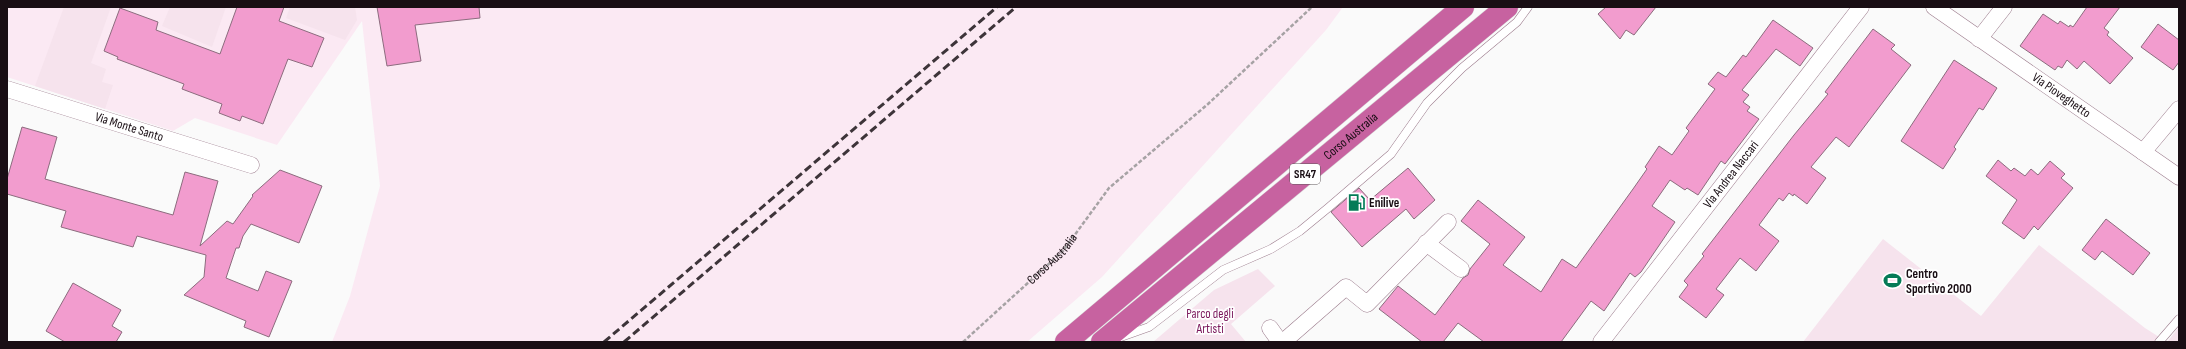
<svg xmlns="http://www.w3.org/2000/svg" width="2186" height="349" font-family="'Sofia Sans Condensed',sans-serif">
<style>
.built{fill:#fbe9f3}
.green{fill:#f6e3ed}
.building{fill:#f29cce;stroke:#8c6c7e}
.lines{fill:none;stroke-linecap:round;stroke-linejoin:round}
.lane-casing{stroke:#9c7c8d;stroke-width:9}
.street-casing{stroke:#9c7c8d;stroke-width:17}
.highway-casing{stroke:#d6d4d5;stroke-width:23}
.path{stroke:#a6a2a4;stroke-width:2.5;stroke-dasharray:4 2;stroke-linecap:butt}
.lane{stroke:#fff;stroke-width:8}
.street{stroke:#fff;stroke-width:16}
.highway{stroke:#c762a0;stroke-width:22}
.rail{stroke:#3d3439;stroke-width:3;stroke-dasharray:8 4;stroke-linecap:butt}
.labels{text-anchor:middle;dominant-baseline:central;stroke-width:3.5;stroke-linejoin:round;paint-order:stroke}
.shield{fill:#fff;stroke:#5e565a;stroke-width:1}
.shield-label{font-size:12px;font-weight:bold;fill:#190e14}
.street-label{font-size:13px;fill:#190e14;stroke:#fff}
.poi-label{font-size:13px;font-weight:bold;fill:#190e14;stroke:#fff;text-anchor:start}
.park-label{font-size:13px;fill:#7a175b;stroke:#fff}
</style>
<rect width="100%" height="100%" fill="#fafafa"/>
<!-- built -->
<path class="built" d="M7 7H1343L1326 30 1102 277 1027 342H332L350 296 380 186 362 21 277 145 195 118 173 131 7 77Z"/>
<!-- green -->
<g class="green">
<path d="M64 7H111L91 63 106 69 102 82 113 85 105 109 35 86Z"/>
<path d="M170 7H226L212 47 162 26Z"/>
<path d="M290 7H355L357 20 345 40 286 18Z"/>
<path d="M1883 239 1981 316 2039 245 2145 328 2167 342 2179 327V342H1803Z"/>
<path d="M1258 269 1275 286 1231 324 1246 342H1153L1214 290Z"/>
</g>
<!-- building -->
<g class="building">
<path d="M237 7H284L279 21 324 38 312 67 288 59 263 124 242 116 240 121 219 113 222 104 182 89 184 84 117 59 118 57 104 51 120 8 158 22 156 30 220 54Z"/>
<path d="M377 7H479L480 18 415 25 421 61 387 66Z"/>
<path d="M1606 7H1656L1634 35 1626 30 1620 39 1598 14Z"/>
<path d="M2087 7H2120L2104 28 2109 32 2107 35 2133 58 2110 84 2084 61 2077 69 2067 60 2062 68 2058 66 2055 70 2020 46 2043 14 2058 24 2060 21 2069 27 2070 25 2073 27Z"/>
<path d="M1773 20 1813 48 1800 66 1776 49 1742 90 1749 95 1743 102 1750 107 1747 111 1759 119 1725 164 1721 161 1698 195 1687 188 1685 190 1670 180 1652 206 1675 222 1641 272 1635 277 1630 273 1604 311 1591 301 1561 342H1484L1458 323 1443 342H1422L1379 309 1398 286 1435 315 1463 278 1468 275 1470 269 1490 244 1461 221 1478 200 1525 237 1503 265 1541 292 1562 259 1576 268 1633 189 1647 169 1645 167 1659 146 1672 155 1689 131 1686 128 1715 89 1708 84 1718 72 1726 77 1743 55 1746 57Z"/>
<path d="M2158 24 2179 40V62L2173 70 2141 47Z"/>
<path d="M1873 29 1895 45 1891 49 1911 65 1849 147 1836 137 1811 167 1826 178 1807 204 1794 194 1793 196 1789 193 1783 201 1779 198 1759 225 1779 241 1756 271 1740 258 1716 289 1724 295 1706 318 1679 297 1688 285 1684 281 1704 256 1702 254 1794 135 1828 94 1825 92Z"/>
<path d="M1954 60 1997 88 1983 110 1979 108 1954 147 1956 149 1943 169 1901 141Z"/>
<path d="M22 127 57 137 45 179 173 215 185 172 218 181 200 246 227 221 233 224 253 196 252 195 280 170 322 186 299 243 251 224 243 236 239 248H236L226 278 258 291 266 271 292 281 269 337 244 327 246 321 184 295 204 277 206 255 137 236 133 247 61 227 66 211 7 194V179Z"/>
<path d="M1998 160 2011 171 2014 168 2025 176 2031 169 2038 175 2050 161 2065 174 2061 178 2073 188 2038 230 2034 226 2024 239 2002 223 2017 200 1986 176Z"/>
<path d="M1408 168 1435 200 1414 219 1406 209 1362 247 1331 212 1359 188 1370 200Z"/>
<path d="M2106 219 2150 253 2133 275 2102 251 2095 260 2082 250Z"/>
<path d="M73 283 121 310 112 326 122 332 116 342H65L46 331Z"/>
</g>
<g class="lines">
<defs>
<g id="lane">
<path d="M1118 338 1149 327 1223 270 1271 249 1300 231 1328 208 1391 154 1427 103 1462 68 1517 22 1528 7"/>
<path d="M2159 342 2179 319"/>
</g>
<g id="street">
<path id="s2" d="M1934 7 2179 177"/>
<path d="M1979 39 2004 7"/>
<path id="s3" d="M7 89 251 165"/>
<path d="M2143 152 2179 109"/>
<path d="M1426 243 1461 269"/>
<path d="M1270 328 1280 342"/>
<path d="M1283 342 1346 287 1367 304 1448 222"/>
<path id="s4" d="M1601 342 1861 7"/>
</g>
<g id="highway">
<path d="M1066 342 1463 7"/>
<path id="s5" d="M1102 342 1507 7"/>
</g>
</defs>
<!-- lane casing -->
<use href="#lane" class="lane-casing"/>
<!-- street casing -->
<use href="#street" class="street-casing"/>
<!-- highway casing -->
<use href="#highway" class="highway-casing"/>
<!-- path -->
<path class="path" id="s1" d="M963 342 1063 251 1109 188 1208 104 1312 7"/>
<!-- lane -->
<use href="#lane" class="lane"/>
<!-- street -->
<use href="#street" class="street"/>
<!-- highway -->
<use href="#highway" class="highway"/>
<!-- rail -->
<g class="rail">
<path d="M604 342 997 7"/>
<path d="M624 342 1016 7"/>
</g>
</g>
<!-- icons -->
<defs>
<symbol id="fuel-bare" viewBox="-9 -9 18 18"><path d="M-5.5-6h7V0h2V4h1.3V-2.5L3-4.5l.8-.8L6-3V5H2.5V1h-1V6h-7ZM-4.2-4.7v3.2H.2V-4.7Z" fill="#057b57" stroke="#fff" stroke-width="2.5" paint-order="stroke"/></symbol>
<symbol id="stadium-bare" viewBox="-9 -9 18 18"><path d="M0-5a6.5 5 0 1 0 0 10a6.5 5 0 1 0 0-10ZM-3.5-1.8h7v3.6h-7Z" fill="#057b57" stroke="#fff" stroke-width="2.5" paint-order="stroke"/></symbol>
</defs>
<g fill-rule="evenodd">
<use href="#fuel-bare" x="1344" y="190" width="25" height="25"/>
<use href="#stadium-bare" x="1880" y="268" width="25" height="25"/>
</g>
<g class="labels">
<!-- shield labels -->
<rect class="shield" x="1290" y="164" width="30" height="20" rx="3"/>
<g class="shield-label">
<text x="1305" y="174">SR47</text>
</g>
<!-- street labels -->
<g class="street-label">
<text stroke="none"><textPath href="#s2" startOffset="155">Via Pioveghetto</textPath></text>
<text stroke="none"><textPath href="#s3" startOffset="128">Via Monte Santo</textPath></text>
<text stroke="none"><textPath href="#s5" startOffset="323">Corso Australia</textPath></text>
<text stroke="none"><textPath href="#s4" startOffset="212">Via Andrea Naccari</textPath></text>
<text stroke="none"><textPath href="#s1" startOffset="122">Corso Australia</textPath></text>
</g>
<!-- poi labels -->
<g class="poi-label">
<text x="1369" y="203">Enilive</text>
<text x="1906" y="274">Centro<tspan x="1906" dy="15">Sportivo 2000</tspan></text>
</g>
<!-- park labels -->
<g class="park-label">
<text x="1210" y="314">Parco degli<tspan x="1210" dy="15">Artisti</tspan></text>
</g>
</g>
<!-- border -->
<rect width="2186" height="349" fill="none" stroke="#190e14" stroke-width="16"/>
</svg>
